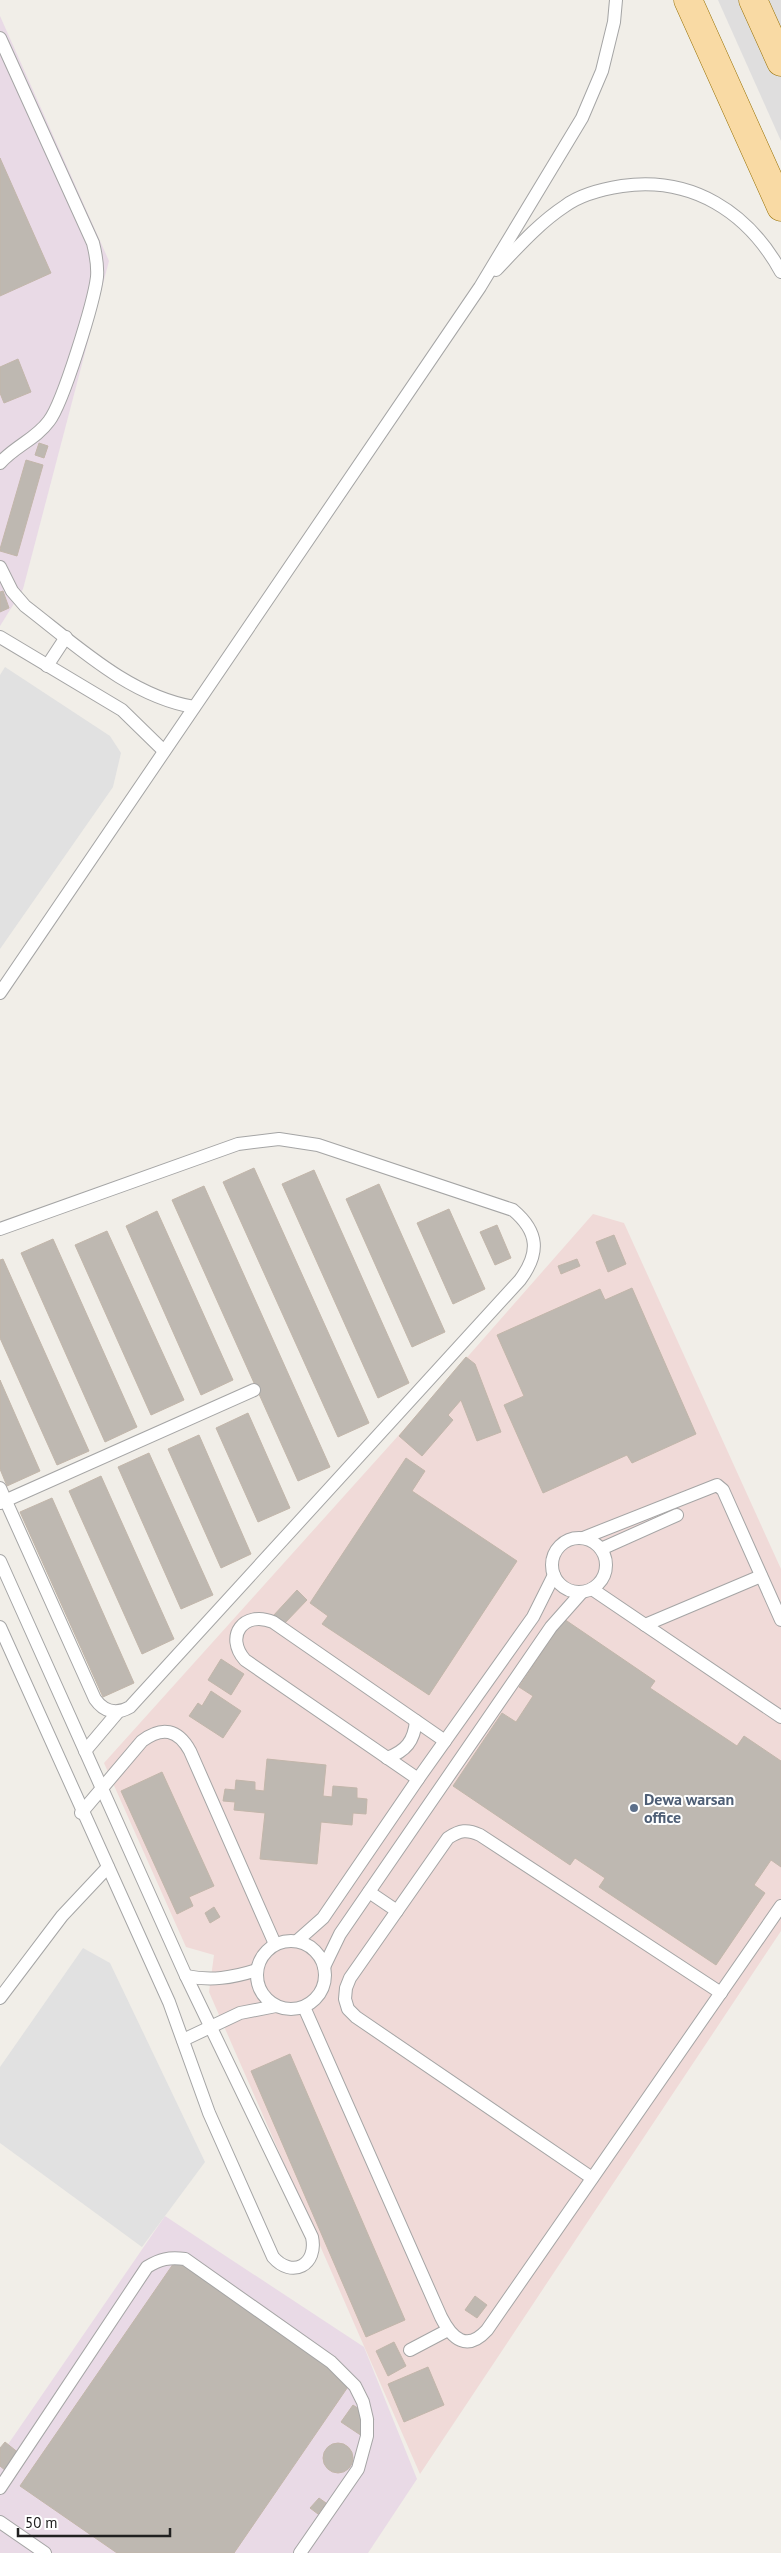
<svg xmlns="http://www.w3.org/2000/svg" width="781" height="2553" font-family="'PT Sans',sans-serif">
<style>
.residential{fill:#dfdede}
.commercial{fill:#f0dad8}
.industrial{fill:#e9dae6}
.parking{fill:#e1e1e1}
.building{fill:#beb8b1;stroke:#c2b6aa}
.lines{fill:none;stroke-linecap:round;stroke-linejoin:round}
.service-casing{stroke:#a5a5a5;stroke-width:14}
.primary-casing{stroke:#987105;stroke-width:29}
.service{stroke:#fff;stroke-width:12}
.primary{stroke:#f9daa4;stroke-width:28}
.service-dot{fill:#5c6f8a;stroke:#fff;stroke-width:2}
.labels{text-anchor:middle;dominant-baseline:central;stroke-width:4;stroke-linejoin:round;paint-order:stroke}
.service-label{font-size:16px;font-weight:bold;fill:#4e5e75;stroke:#fff;text-anchor:start}
</style>
<rect width="100%" height="100%" fill="#f1eee8"/>
<!-- residential -->
<path class="residential" d="M718 0H781V141Z"/>
<!-- commercial -->
<path class="commercial" d="M593 1214 624 1223 781 1569V1931L420 2474 209 1992 214 1955 186 1947 104 1763 398 1436Z"/>
<!-- industrial -->
<g class="industrial">
<path d="M0 16 109 261 23 589 0 626Z"/>
<path d="M165 2216 364 2347 417 2479 368 2553H0V2456Z"/>
</g>
<!-- parking -->
<g class="parking">
<path d="M5 667 110 736 121 753 113 787 0 949V675Z"/>
<path d="M83 1948 110 1963 205 2162 142 2247 0 2143V2067Z"/>
</g>
<!-- building -->
<g class="building">
<path d="M0 158 51 273 0 296Z"/>
<path d="M18 359 31 392 4 403 0 393V367Z"/>
<path d="M39 443 48 446 44 458 35 455Z"/>
<path d="M26 460 43 465 17 556 0 551V549Z"/>
<path d="M3 591 9 608 0 612V592Z"/>
<path d="M254 1168 369 1423 338 1437 223 1182Z"/>
<path d="M314 1170 409 1383 378 1398 282 1184Z"/>
<path d="M379 1184 445 1332 412 1347 346 1199Z"/>
<path d="M204 1186 330 1467 298 1481 172 1200Z"/>
<path d="M449 1209 485 1289 453 1304 417 1223Z"/>
<path d="M157 1211 233 1380 201 1395 126 1226Z"/>
<path d="M497 1225 511 1258 495 1265 480 1232Z"/>
<path d="M107 1231 184 1400 151 1415 75 1245Z"/>
<path d="M614 1235 626 1264 608 1272 596 1242Z"/>
<path d="M53 1239 137 1427 105 1442 21 1253Z"/>
<path d="M3 1259 89 1451 57 1465 0 1338V1260Z"/>
<path d="M577 1259 580 1266 561 1274 558 1266Z"/>
<path d="M632 1288 696 1434 632 1463 627 1455 543 1493 504 1405 524 1396 497 1335 600 1289 605 1300Z"/>
<path d="M466 1357 475 1364 501 1432 477 1441 461 1400 448 1415 453 1420 422 1456 399 1436Z"/>
<path d="M0 1380 40 1471 7 1486 0 1469Z"/>
<path d="M248 1413 290 1508 258 1522 216 1428Z"/>
<path d="M199 1435 251 1554 221 1568 168 1449Z"/>
<path d="M149 1453 213 1595 181 1609 118 1467Z"/>
<path d="M406 1458 425 1471 412 1491 517 1561 429 1695 322 1624 328 1616 310 1603Z"/>
<path d="M101 1476 174 1639 142 1654 69 1491Z"/>
<path d="M52 1498 134 1683 103 1697 20 1512Z"/>
<path d="M297 1590 307 1600 283 1625 273 1616Z"/>
<path d="M564 1619 655 1681 650 1688 737 1746 744 1736 781 1761V1867L771 1860 754 1885 765 1893 716 1965 599 1887 605 1878 575 1858 570 1865 453 1786 502 1713 516 1722 533 1696 519 1687Z"/>
<path d="M221 1659 244 1674 231 1695 208 1680Z"/>
<path d="M211 1691 241 1711 223 1738 189 1716 198 1703 202 1706Z"/>
<path d="M267 1759 326 1765 323 1796 332 1797 333 1786 357 1788V1798L367 1799 366 1814 353 1813 352 1825 321 1822 317 1864 260 1859 265 1813 234 1810 235 1802 223 1801 225 1789 235 1790 236 1780 255 1782V1790L264 1791Z"/>
<path d="M162 1772 214 1886 189 1897 193 1906 177 1914 121 1791Z"/>
<path d="M214 1907 220 1917 210 1923 205 1913Z"/>
<path d="M290 2054 405 2320 366 2337 251 2071Z"/>
<path d="M178 2257 354 2378 234 2553H117L20 2486Z"/>
<path d="M475 2296 487 2305 477 2318 465 2310Z"/>
<path d="M394 2342 406 2366 388 2376 376 2351Z"/>
<path d="M428 2367 444 2405 404 2422 388 2384Z"/>
<path d="M353 2405 374 2419 362 2436 341 2422Z"/>
<path d="M5 2442 20 2454 6 2471 0 2466V2448Z"/>
<circle cx="338" cy="2458" r="15"/>
<path d="M319 2498 326 2503 318 2514 310 2508Z"/>
</g>
<g class="lines">
<defs>
<g id="service">
<path d="M0 38 93 243C96 255 98 265 97 277 94 302 63 403 49 421 36 439 15 446 0 463"/>
<path d="M496 270C517 248 539 223 565 206 581 194 603 189 622 186 692 176 748 212 781 272"/>
<path d="M0 567 12 591 25 606C76 645 129 696 194 707"/>
<path d="M0 637 122 710 164 751"/>
<path d="M47 666 66 637"/>
<path d="M0 993 480 287 582 118 602 71 614 22 616 0"/>
<path d="M0 1229 238 1144 279 1139 318 1145 513 1210C539 1232 540 1253 520 1280L130 1707C116 1715 104 1712 95 1699L0 1488"/>
<path d="M0 1503 254 1390"/>
<path d="M583 1538 717 1485 723 1490 781 1620"/>
<circle cx="579" cy="1565" r="27"/>
<path d="M601 1549 677 1515"/>
<path d="M0 1561 186 1976 312 2237C318 2265 292 2279 273 2257L209 2113 169 2002 0 1627"/>
<path d="M592 1589 781 1717"/>
<path d="M645 1625 761 1576"/>
<path d="M85 1751 118 1712"/>
<path d="M387 1758C406 1751 414 1741 416 1721"/>
<path d="M418 1779 245 1660C224 1636 244 1610 273 1622L445 1741"/>
<path d="M81 1813 142 1741C162 1726 178 1729 190 1751L275 1944"/>
<path d="M369 1892 397 1911"/>
<circle cx="291" cy="1975" r="34"/>
<path d="M297 1941 323 1918 418 1779 533 1617 554 1575"/>
<path d="M324 1967 340 1934 551 1627 582 1592"/>
<path d="M186 1976C211 1981 232 1978 257 1970"/>
<path d="M0 1998 62 1916 108 1867"/>
<path d="M304 2007 441 2317C452 2339 467 2352 487 2330L781 1906"/>
<path d="M183 2040 240 2013 276 2006"/>
<path d="M592 2178 356 2017 348 2009 345 1999 346 1988 350 1978 448 1838C460 1830 467 1829 480 1835L721 1993"/>
<path d="M410 2350 448 2330"/>
<path d="M0 2488 147 2267C160 2259 169 2257 185 2259L331 2362 355 2386 363 2402 367 2419V2436L358 2469 300 2553"/>
<path d="M0 2522 45 2553"/>
</g>
<g id="primary">
<path d="M688 0 781 207"/>
<path d="M753 0 781 62"/>
</g>
</defs>
<!-- service casing -->
<use href="#service" class="service-casing"/>
<!-- primary casing -->
<use href="#primary" class="primary-casing"/>
<!-- service -->
<use href="#service" class="service"/>
<!-- primary -->
<use href="#primary" class="primary"/>
</g>
<!-- markers -->
<circle class="service-dot" cx="634" cy="1808" r="5"/>
<g class="labels">
<!-- service labels -->
<g class="service-label">
<text x="644" y="1799">Dewa warsan<tspan x="644" dy="18">office</tspan></text>
</g>
</g>
<!-- scale -->
<path d="M18 2528v8h152v-8" fill="none" stroke="#212121" stroke-width="2.5"/>
<text x="25" y="2528" font-size="15" fill="#212121" stroke="#ffffff" stroke-width="4" paint-order="stroke">50 m</text>
</svg>
